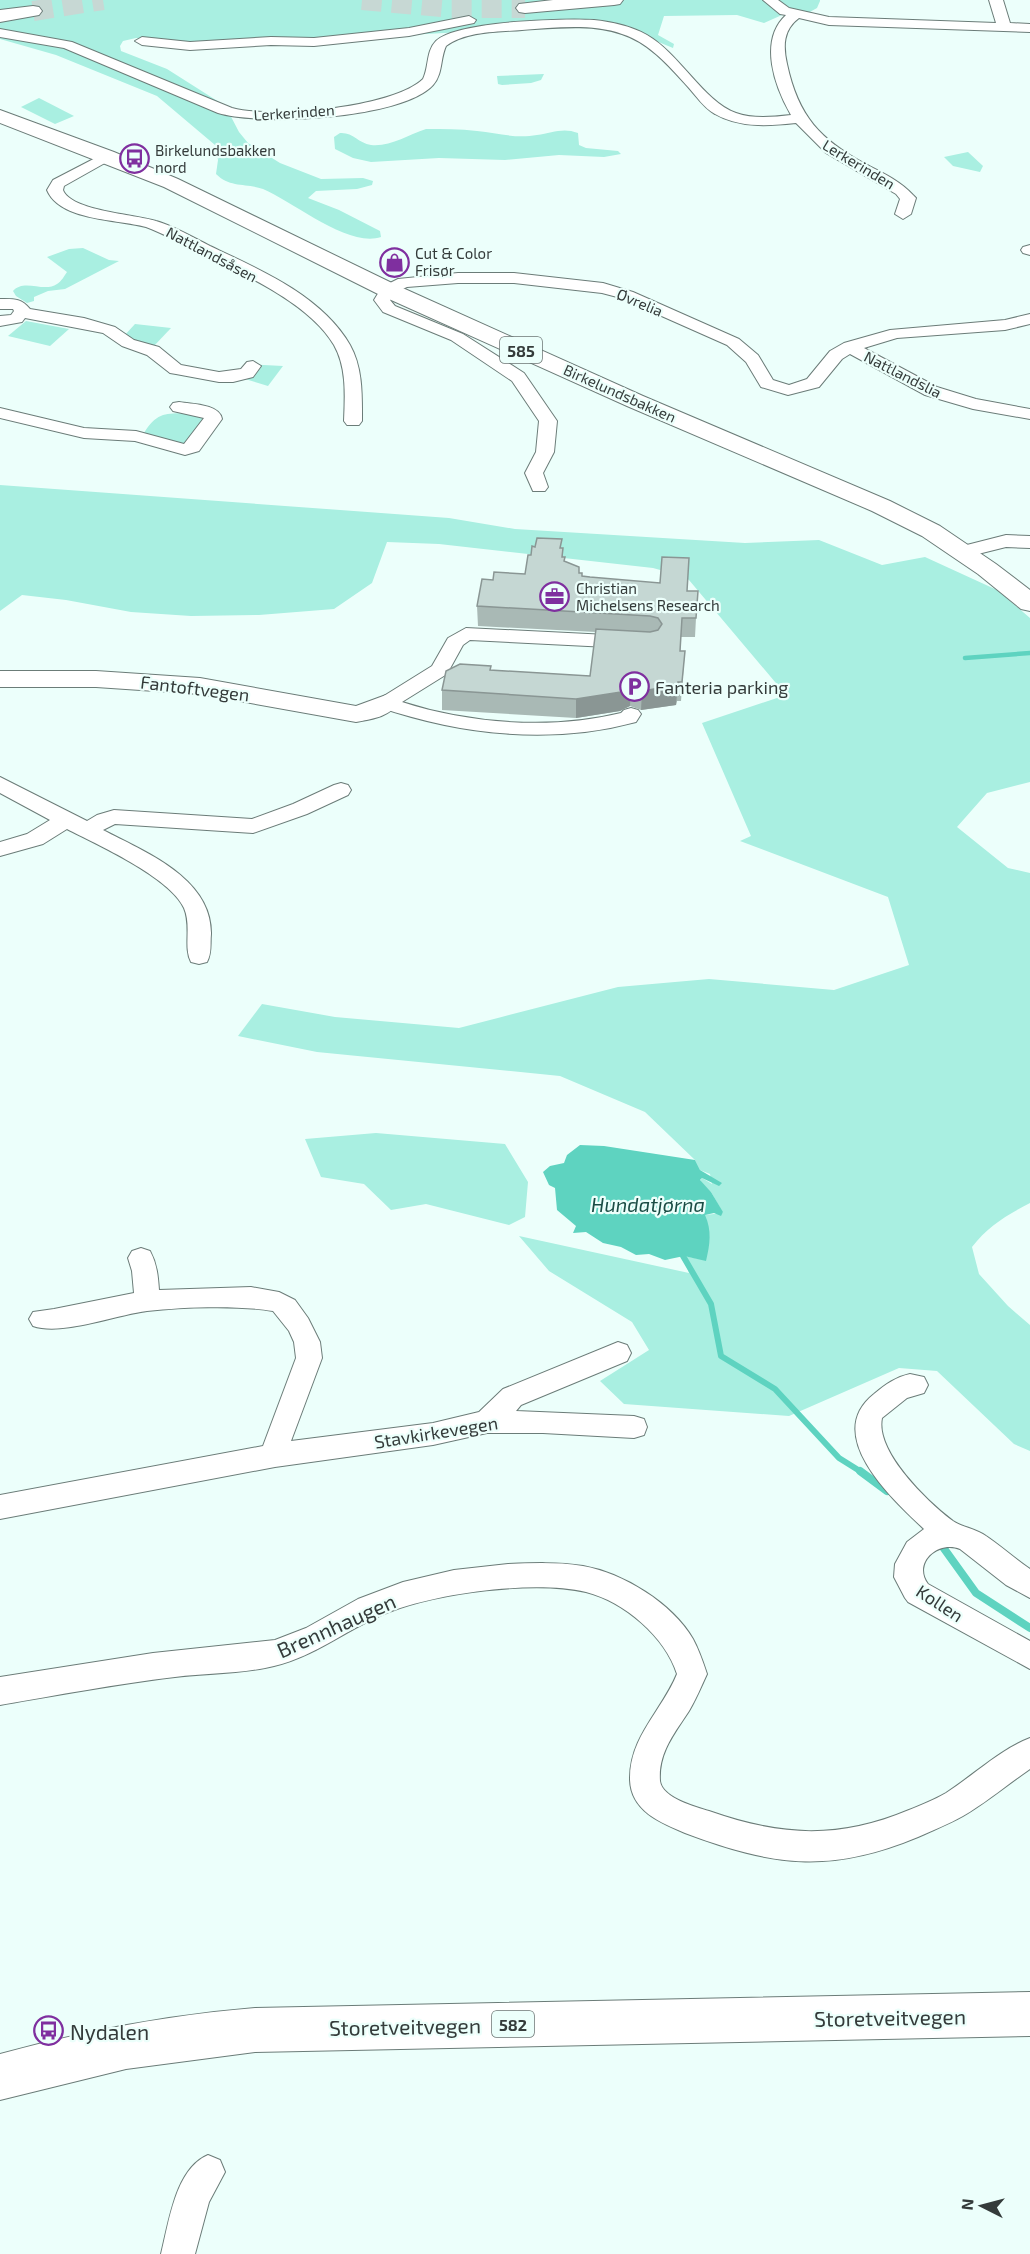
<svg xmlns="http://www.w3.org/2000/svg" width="1030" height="2254" font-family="'Exo 2',sans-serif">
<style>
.green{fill:#a9efe1}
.water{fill:#5ed3c0}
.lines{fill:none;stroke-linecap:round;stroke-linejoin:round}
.stream-far2{stroke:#5ed3c0;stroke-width:4.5}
.stream-far1{stroke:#5ed3c0;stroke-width:6}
.stream{stroke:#5ed3c0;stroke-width:8}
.secondary-tunnel{stroke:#c7d8d4;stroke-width:20;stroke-dasharray:20 10;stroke-linecap:butt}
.minor-casing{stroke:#6b7c78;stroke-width:2}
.tertiary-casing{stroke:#6b7c78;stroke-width:2}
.secondary-casing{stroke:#6b7c78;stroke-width:2}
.primary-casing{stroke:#6b7c78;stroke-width:2}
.minor{fill:#fff;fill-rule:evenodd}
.tertiary{fill:#fff;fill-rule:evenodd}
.secondary{fill:#fff;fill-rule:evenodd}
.primary{fill:#fff;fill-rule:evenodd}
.wall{fill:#a9b9b5}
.shaded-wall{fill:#8a9694}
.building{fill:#c5d7d3;stroke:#8a9694;stroke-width:1.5}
.labels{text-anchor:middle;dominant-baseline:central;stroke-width:4.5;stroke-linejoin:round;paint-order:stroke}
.far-street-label{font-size:15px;fill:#343b3a;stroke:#ecfffb}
.far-poi-label{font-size:15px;fill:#343b3a;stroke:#ecfffb;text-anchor:start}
.shield{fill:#ecfffb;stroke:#6b7674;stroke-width:1.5}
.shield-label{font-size:16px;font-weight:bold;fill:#343b3a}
.poi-label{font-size:18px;fill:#343b3a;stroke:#ecfffb;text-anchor:start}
.street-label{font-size:18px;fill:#343b3a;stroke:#ecfffb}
.water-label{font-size:20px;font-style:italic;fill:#1a4d45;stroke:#ecfffb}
.near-street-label{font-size:21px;fill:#343b3a;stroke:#ecfffb}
.near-poi-label{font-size:21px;fill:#343b3a;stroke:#ecfffb;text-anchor:start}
</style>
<rect width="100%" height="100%" fill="#ecfffb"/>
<!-- green -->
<g class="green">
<path d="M0 0H820V1L817 8 808 13 782 15 764 23 737 15 664 16 658 35 674 44 673 48 615 24 313 40 171 43 136 38 123 41 120 46 121 51 167 69 219 102 227 109 239 132 248 143 280 163 321 179 363 178 373 181 372 185 357 189 316 191 308 198 339 210 380 231 381 237C348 248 294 202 263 189 246 183 230 188 216 174L218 160 215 145 157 96 56 55 0 39Z"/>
<path d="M544 74 541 80 531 83 502 85 498 84 497 76Z"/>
<path d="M39 98 74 116 55 124 21 107Z"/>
<path d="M426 129C443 129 460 129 477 131 498 133 516 139 537 135 552 133 563 127 578 133L579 145 586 148 618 151 621 154 604 157 559 155 505 160 439 158 371 162 353 158 335 149 334 137 340 133C353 132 358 143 371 145 390 147 408 135 426 129Z"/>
<path d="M968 152 983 166 980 172 953 166 944 157Z"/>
<path d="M83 248 109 260 119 261 65 289 48 291 34 297V301L27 303 16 296 13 291C24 278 44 293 57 284 61 282 65 275 67 272L47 257 69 249Z"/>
<path d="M26 321 69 329 50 346 8 336Z"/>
<path d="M135 324 171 328 153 347 136 344 124 336Z"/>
<path d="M247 364 283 366 268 386 245 379Z"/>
<path d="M195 413 204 419 197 440 176 446 144 433C158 409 170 414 195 413Z"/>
<path d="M0 485 449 518 515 529 745 543 819 540 882 565 925 557 997 590 1030 618V782L987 793 957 827 1008 868 1030 873V1203C1007 1215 988 1226 972 1247L979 1274 1008 1306 1030 1325V1451L1014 1444 937 1371 899 1368 789 1416 624 1404 600 1381 649 1350 632 1322 549 1271 519 1236 689 1273 683 1256 706 1260 705 1215 723 1213 711 1192 700 1181 702 1178 712 1184 710 1174 700 1170 695 1160 645 1112 560 1076 317 1052 238 1036 262 1004 335 1017 459 1028 618 987 709 979 834 990 909 965 888 897 740 841 751 836 702 723 786 695 689 580 682 576 653 568 439 544 387 542 372 583 334 609 259 615 191 616 131 612 66 600 22 595 0 611Z"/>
<path d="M376 1133 505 1144 528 1182 525 1217 509 1225 426 1204 391 1210 364 1184 321 1177 305 1139Z"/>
</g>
<!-- water -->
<path class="water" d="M580 1145 604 1146 695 1160 700 1170 722 1183 719 1186 702 1178 700 1180 711 1192 723 1212 721 1216 714 1213 705 1215C712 1231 710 1244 706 1261L684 1256 665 1260 649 1254 636 1255 621 1247 603 1243 586 1232 573 1233 576 1226 557 1210 555 1188 549 1185 543 1172 550 1166 564 1163 567 1155Z"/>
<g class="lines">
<!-- stream-far2 -->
<path class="stream-far2" d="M965 658 1030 653"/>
<!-- stream-far1 -->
<path class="stream-far1" d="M683 1256 711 1304 721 1356 775 1389 839 1458 863 1473"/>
<!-- stream -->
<g class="stream">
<path d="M860 1471 887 1491"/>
<path d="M940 1543 976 1593 1030 1628"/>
</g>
<!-- secondary-tunnel -->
<g class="secondary-tunnel">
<path d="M362 0 451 8H525"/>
<path d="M33 11 103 0"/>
</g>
<defs>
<g id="minor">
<path d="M763 0H778L789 8 829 17 996 23 989 0H1003L1010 23 1030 24V32L829 25 799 18C783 30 783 46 787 64 798 116 820 140 867 165 883 173 900 181 913 195L916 198 911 214 903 219 895 214 900 199 896 194 826 153 796 123C769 126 739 128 715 114 704 108 697 97 689 88 670 67 650 43 622 34 592 23 553 28 522 30 498 32 466 31 446 46 440 59 443 74 433 85 402 119 261 126 218 113L64 48 0 37V29L72 42 232 108C272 119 393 108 423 79 429 67 426 51 436 41 456 21 565 18 594 20 612 22 631 26 647 35 680 54 704 102 736 113 753 119 773 117 791 115 775 87 758 41 786 15L780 14Z"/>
<path d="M469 16 476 20 474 23 409 36 314 46 271 45 190 50 142 45 135 41 142 37 190 42 271 37 314 38 409 28Z"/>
<path d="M107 152 114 156 112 159 64 186 63 190C71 211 134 214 156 221 174 226 192 237 210 246 259 269 322 296 350 345 363 368 362 396 362 421L359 425H347L344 421C345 396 347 368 334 345 309 302 239 272 196 251 179 243 163 233 146 227 117 219 60 221 47 190L53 180Z"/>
<path d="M1030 245V255L1023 253 1021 250 1023 247Z"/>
<path d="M458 273H514L603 283 633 292 739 339 758 355 773 380 789 385 807 379 830 351 844 343 890 330 1005 320 1030 314V324L1005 330 897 338 864 348 937 387 976 399 1030 409V419L973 409 925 395 850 354 842 359 819 387 788 395 761 387 746 362 727 345 621 298 602 293 514 283H458L407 287 394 293 390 300 395 306 463 334 524 373 557 421 554 452 543 473 548 487 545 491H533L525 473 536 452 539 421 512 381 451 340 383 312 374 300 382 287 398 279Z"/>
<path d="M0 299C14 299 21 298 30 309L84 318 115 327 134 340 159 347 181 365 219 372 241 369 247 362 253 361 261 366 253 377 233 382H219L176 374 170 373 147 355 122 346 103 333 25 318 22 322 0 326V316L11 315 14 311 13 309H0Z"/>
<path d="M179 402C191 404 220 404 222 419L199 451 185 455 135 441 84 438 0 418V408L84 428 136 431 184 444 204 418 173 411 170 407 173 403Z"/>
<path d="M1006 535 1030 536V548L1006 547 962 558 955 556 953 552 955 548Z"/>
<path d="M466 628 628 636 635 638 638 642 635 646 628 648 470 640 463 645 447 674 402 702C470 724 552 730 621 713L624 710 631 708 638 710 641 714 636 722C551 745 461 735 379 707L376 703 379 699 432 666 448 638Z"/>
<path d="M0 777 87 821 97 815 114 810 252 819 293 804 334 785 341 783 348 785 351 790 348 795 307 814 253 833 115 824 103 830C145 852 212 878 211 934 210 944 212 953 207 962L199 964 191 962C183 947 192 926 184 908 170 877 96 844 67 829L43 844 0 856V842L27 834 50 820 0 793Z"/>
<path d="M141 1248 150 1251C157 1264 158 1276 159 1290L251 1287 279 1292 295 1300 308 1318 320 1342 322 1358 291 1441 433 1423 479 1412 503 1389 618 1342 627 1345 631 1353 627 1361 521 1405 516 1411 634 1416 644 1419 647 1427 644 1435 634 1438 543 1433H487L433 1445 275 1467 0 1519V1495L263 1446 296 1358 294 1342 289 1331 273 1311C238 1305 183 1307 147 1311 115 1315 62 1336 33 1326L29 1319 33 1312 54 1309 134 1293 132 1271 128 1258 132 1251Z"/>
<path d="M910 1374 924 1377 928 1385 924 1393 907 1398 882 1418C875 1452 928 1502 953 1521 962 1527 976 1529 986 1536 1001 1546 1015 1559 1030 1569V1598L1006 1585 960 1549C938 1540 912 1563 928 1584L1030 1641V1669L908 1602 905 1598 894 1577 895 1564 907 1542 924 1529C892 1499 822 1435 874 1394 886 1384 896 1377 910 1374Z"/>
<path d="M508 1564C533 1563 558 1562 583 1566 623 1573 672 1603 693 1639 699 1650 703 1662 707 1674 701 1687 696 1699 689 1711 674 1734 658 1753 660 1781 662 1798 696 1807 709 1811 780 1836 838 1840 909 1810 921 1805 934 1800 946 1793 974 1775 999 1750 1030 1738V1769C1008 1784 987 1802 963 1816 949 1824 933 1830 918 1837 829 1874 773 1866 685 1833 661 1823 631 1811 630 1780 629 1737 662 1711 677 1674 665 1637 625 1602 586 1592 533 1580 439 1593 389 1612 349 1627 317 1656 274 1666 242 1674 208 1673 175 1677 116 1684 58 1695 0 1705V1677L153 1653 275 1640 306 1628 358 1599 403 1582 454 1570Z"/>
<path d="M208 2155 220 2160 225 2172 209 2202 195 2254H161C169 2223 175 2169 208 2155Z"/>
</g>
<path id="tertiary" d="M0 671H96L200 678 356 706 386 695 395 697 398 703C389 717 372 719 356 722L200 694 96 687H0Z"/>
<g id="secondary">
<path d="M553 0H623L620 4 614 5 525 13 519 12 516 8 519 4Z"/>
<path d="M33 6 39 7 42 11 39 15 0 22V10Z"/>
</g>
<g id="primary">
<path d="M0 110 114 152 178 179 396 285 643 396 890 501 940 526 996 564 1030 590V611L1021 609 978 574 922 536 872 511 627 406 380 295 164 187 0 123Z"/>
<path d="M1030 1992V2036L255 2052 126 2069 0 2100V2054C84 2031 168 2015 255 2008Z"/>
</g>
</defs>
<!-- minor casing -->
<use href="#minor" class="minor-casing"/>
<!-- tertiary casing -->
<use href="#tertiary" class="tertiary-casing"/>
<!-- secondary casing -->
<use href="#secondary" class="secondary-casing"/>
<!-- primary casing -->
<use href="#primary" class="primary-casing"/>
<!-- minor -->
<use href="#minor" class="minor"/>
<!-- tertiary -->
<use href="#tertiary" class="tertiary"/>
<!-- secondary -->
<use href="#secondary" class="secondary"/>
<!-- primary -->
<use href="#primary" class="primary"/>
</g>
<!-- wall -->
<path class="wall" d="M561 548H563V557L564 562 582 576 687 591 696 618 695 637H681L680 651H685L681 701H677L676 705 641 710 630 706 620 711 576 718 442 710V690L491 666V670L590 676 596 632 478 626 477 606 493 580 525 574 531 555Z"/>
<!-- shaded-wall -->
<g class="shaded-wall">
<path d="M678 685 676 705 641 710 642 691Z"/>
<path d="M631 687 630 706 620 711 576 718V699Z"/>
</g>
<!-- building -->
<path class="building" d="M537 538 562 539 560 548H563L562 557H565L564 561 579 567V573H582V576L590 577 660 583 662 557 689 558 687 591H698L696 618H682L680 651H685L682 682H678V685L642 691 631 687 621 692 576 699 442 690 446 671 460 664 491 666 490 670 590 676 596 629 650 632 658 630 662 624 658 618 650 616 477 606 482 579 493 580 494 572 525 574 528 555H531L532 546 535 547Z"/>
<!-- icons -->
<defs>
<symbol id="bus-ring" viewBox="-11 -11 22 22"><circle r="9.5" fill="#ecfffb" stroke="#7f2f9f" stroke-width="1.5"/><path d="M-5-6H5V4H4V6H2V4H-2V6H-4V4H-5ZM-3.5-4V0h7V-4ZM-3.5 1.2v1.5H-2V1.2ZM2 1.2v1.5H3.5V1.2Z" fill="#7f2f9f"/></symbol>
<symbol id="shop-ring" viewBox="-11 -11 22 22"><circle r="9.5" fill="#ecfffb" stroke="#7f2f9f" stroke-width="1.5"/><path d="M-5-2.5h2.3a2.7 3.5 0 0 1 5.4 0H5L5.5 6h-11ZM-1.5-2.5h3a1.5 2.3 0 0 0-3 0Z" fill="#7f2f9f"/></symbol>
<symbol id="office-ring" viewBox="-11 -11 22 22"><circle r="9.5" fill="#ecfffb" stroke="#7f2f9f" stroke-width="1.5"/><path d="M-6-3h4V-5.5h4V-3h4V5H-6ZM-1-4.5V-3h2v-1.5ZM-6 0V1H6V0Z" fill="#7f2f9f"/></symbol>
<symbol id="parking-ring" viewBox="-11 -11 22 22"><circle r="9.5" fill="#ecfffb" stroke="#7f2f9f" stroke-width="1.5"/><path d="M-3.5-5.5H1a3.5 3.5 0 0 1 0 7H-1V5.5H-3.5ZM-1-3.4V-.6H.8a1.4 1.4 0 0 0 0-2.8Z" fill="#7f2f9f"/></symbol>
</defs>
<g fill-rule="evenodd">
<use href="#bus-ring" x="118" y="142" width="33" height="33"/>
<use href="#shop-ring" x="378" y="246" width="33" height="33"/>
<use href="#office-ring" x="538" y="580" width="33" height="33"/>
<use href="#parking-ring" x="618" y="670" width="33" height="33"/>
<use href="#bus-ring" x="32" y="2014" width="33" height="33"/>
</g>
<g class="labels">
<!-- far-street labels -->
<g class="far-street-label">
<text transform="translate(294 112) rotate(-4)">Lerkerinden</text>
<text transform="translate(859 164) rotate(31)">Lerkerinden</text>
<text transform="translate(212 254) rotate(28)">Nattlandsåsen</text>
<text transform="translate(640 302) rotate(23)">Øvrelia</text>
<text transform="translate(903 374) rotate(27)">Nattlandslia</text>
<text transform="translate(620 393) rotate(24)">Birkelundsbakken</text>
</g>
<!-- far-poi labels -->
<g class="far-poi-label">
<text x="155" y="150">Birkelundsbakken<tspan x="155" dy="17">nord</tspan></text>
<text x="415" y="253">Cut &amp; Color<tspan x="415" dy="17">Frisør</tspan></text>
<text x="576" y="588">Christian<tspan x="576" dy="17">Michelsens Research</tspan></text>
</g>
<!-- shield labels -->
<g class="shield">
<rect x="500" y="337" width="42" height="26" rx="4.5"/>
<rect x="492" y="2011" width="42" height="26" rx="4.5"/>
</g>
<g class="shield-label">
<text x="521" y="350">585</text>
<text x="513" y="2024">582</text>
</g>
<!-- poi labels -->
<g class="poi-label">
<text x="655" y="687">Fanteria parking</text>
</g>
<!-- street labels -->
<g class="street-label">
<text transform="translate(195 688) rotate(7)">Fantoftvegen</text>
<text transform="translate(436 1432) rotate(-9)">Stavkirkevegen</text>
<text transform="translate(940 1603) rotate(33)">Kollen</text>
</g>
<!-- water labels -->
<g class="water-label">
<text x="648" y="1204">Hundatjørna</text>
</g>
<!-- near-street labels -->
<g class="near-street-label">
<text transform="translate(336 1625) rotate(-24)">Brennhaugen</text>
<text transform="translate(890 2017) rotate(-1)">Storetveitvegen</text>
<text transform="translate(405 2026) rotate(-1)">Storetveitvegen</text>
</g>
<!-- near-poi labels -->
<g class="near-poi-label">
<text x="70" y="2031">Nydalen</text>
</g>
</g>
<!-- north arrow -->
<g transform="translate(982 2206) rotate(276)" stroke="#ecfffb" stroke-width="4.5" paint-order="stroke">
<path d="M0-4.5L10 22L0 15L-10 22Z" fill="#343b3a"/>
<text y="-9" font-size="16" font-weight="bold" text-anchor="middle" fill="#343b3a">N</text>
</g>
</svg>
